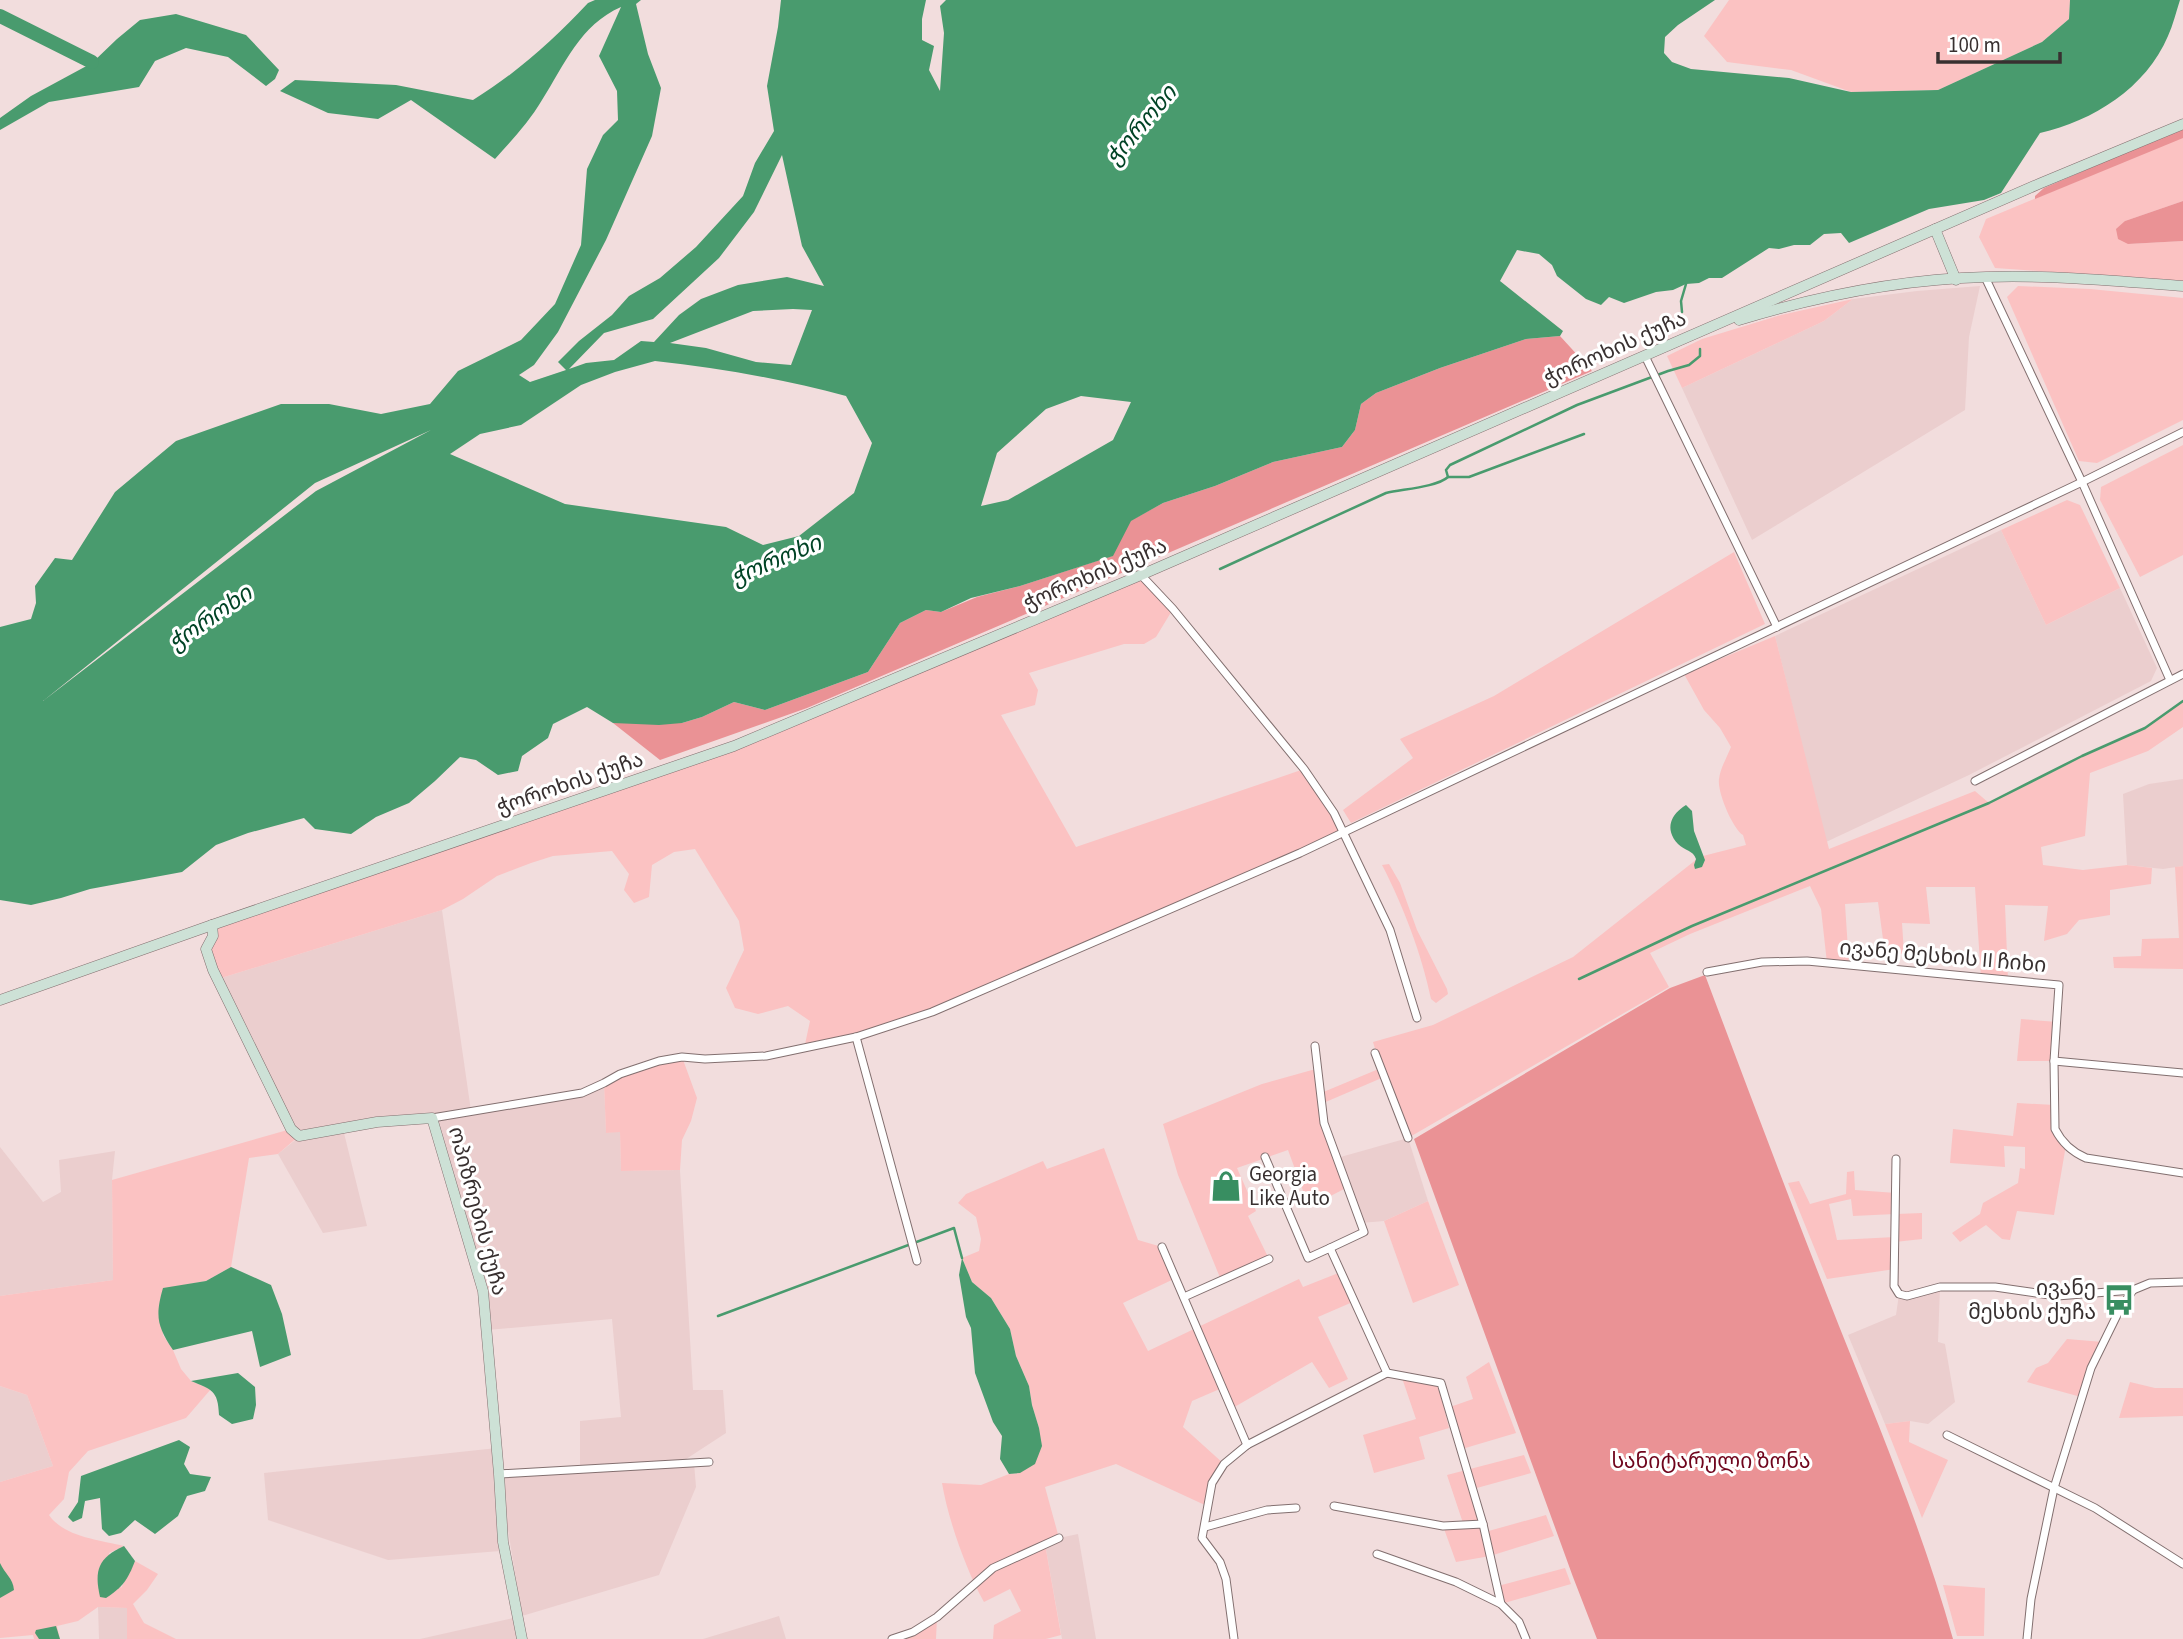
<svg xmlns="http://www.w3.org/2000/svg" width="2183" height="1639" font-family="'Source Sans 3','Noto Sans Georgian',sans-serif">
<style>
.built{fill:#ebcece}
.green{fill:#fbc2c2;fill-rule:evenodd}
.forest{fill:#ea9295}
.water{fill:#499b6e;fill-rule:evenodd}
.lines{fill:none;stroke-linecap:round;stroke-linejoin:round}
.stream{stroke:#499b6e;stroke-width:2.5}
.river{stroke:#499b6e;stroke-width:14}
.street-casing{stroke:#826f6f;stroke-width:9}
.secondary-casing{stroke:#826f6f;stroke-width:11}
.street{stroke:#fff;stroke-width:7}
.secondary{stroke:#cde1d6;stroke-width:10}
.labels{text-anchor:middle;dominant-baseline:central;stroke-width:6;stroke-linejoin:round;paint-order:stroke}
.street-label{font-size:21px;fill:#383030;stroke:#fff}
.poi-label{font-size:21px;fill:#383030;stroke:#fff;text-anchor:start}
.park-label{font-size:21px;fill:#6f041c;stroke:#fff}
.water-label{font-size:23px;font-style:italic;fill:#004325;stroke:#fff}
</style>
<rect width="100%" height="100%" fill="#f2dddd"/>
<!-- built -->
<g class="built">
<path d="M1980 286 1969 337 1965 410 1752 540 1682 388 1824 321 1853 299 1917 291Z"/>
<path d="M2001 530 2046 625 2120 588 2157 668 2151 681 1969 775 1826 842 1775 636Z"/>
<path d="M2183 779V866L2163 869 2127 865 2123 794 2149 784Z"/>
<path d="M442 910 471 1111 582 1093 604 1083 606 1133 620 1131 621 1171 680 1170 693 1390H723L726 1433 680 1463H694L696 1487 659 1575 522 1616 500 1481V1551L388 1560 268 1520 264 1473 497 1448 499 1474 580 1470V1421L621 1417 612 1319 487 1330 483 1291 432 1118 343 1129 367 1226 323 1233 278 1154 299 1137 218 979Z"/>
<path d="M1408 1138 1428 1201 1384 1221 1361 1223 1337 1158Z"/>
<path d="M0 1147 43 1202 61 1192 59 1160 115 1151 112 1180 113 1280 0 1296Z"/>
<path d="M1940 1287 1938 1342 1945 1344 1955 1402 1928 1424 1910 1421 1885 1424 1848 1335 1896 1315 1899 1294Z"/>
<path d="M0 1386 27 1395 53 1466 0 1482Z"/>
<path d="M1078 1534 1096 1639H1062L1045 1544 1059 1538Z"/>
<path d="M98 1607 127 1608V1639H99Z"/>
<path d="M779 1616 786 1639H703Z"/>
<path d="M513 1618 521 1639H420Z"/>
</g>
<!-- green -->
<g class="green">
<path d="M1729 0H2070L2069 19 2042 42 1938 90 1851 92 1791 70 1727 62 1704 36Z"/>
<path d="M2183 137V201L2125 221 2128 244 2183 241V281L1995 268 1979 237 1986 219Z"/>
<path d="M2018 286 2090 289 2183 298V420L2097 463 2079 461 2007 297Z"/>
<path d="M1853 299 1824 321 1682 388 1667 356 1702 339 1781 315Z"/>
<path d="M2183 445V555L2140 577 2100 500 2101 487Z"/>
<path d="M2067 500 2080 505 2120 588 2046 625 2001 530Z"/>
<path d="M1734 552 1765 624 1351 823 1343 810 1413 758 1400 739 1494 696Z"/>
<path d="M1141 575 1173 609 1156 637 1144 644H1124L1029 673 1038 690 1035 705 1001 715 1076 847 1304 769 1343 832 932 1012 804 1049 810 1021 788 1006 758 1014 735 1008 726 988 744 950 739 921 695 849 674 852 652 865 649 897 634 903 624 890 629 874 612 851 553 856 531 863 497 876 463 899 442 910 218 979 206 949 212 925 655 775Z"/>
<path d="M1775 636 1829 849 1975 791 1989 803 2082 756 2145 728 2183 701V727L2148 751 2090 773 2085 836 2041 847 2043 865 2083 870 2127 865 2152 868 2151 884 2110 890V915L2079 920 2067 934 2044 941 2048 906 2005 905 2008 980 1981 978 1975 887H1926L1930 924 1902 923 1904 954H1885L1878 902 1845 904 1849 965 1827 963 1821 909 1810 886 1690 934 1650 953 1669 987 1408 1138 1384 1077 1321 1104 1348 1187 1309 1207 1288 1150 1237 1168 1256 1211 1248 1216 1269 1259 1221 1280 1178 1175 1163 1124 1262 1084 1312 1070H1317L1321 1093 1381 1068 1373 1042 1433 1025 1573 957 1697 859 1705 860 1703 856 1746 845 1743 835C1733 829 1717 792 1719 779 1720 769 1727 757 1731 747L1720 728 1704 710 1684 674Z"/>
<path d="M1389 864 1400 883 1417 930 1447 989 1448 994 1436 1003 1431 999C1422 955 1403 905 1382 865Z"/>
<path d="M2183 866V969L2114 968 2113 957 2141 956 2142 939 2179 938 2175 867Z"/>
<path d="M2021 1019 2057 1022 2054 1061H2017Z"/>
<path d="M682 1057 697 1098 691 1121 682 1140 680 1170 621 1171 620 1132 606 1133 604 1083 620 1074Z"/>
<path d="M2017 1103 2054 1105 2055 1129 2066 1145 2054 1215 2017 1211 2010 1240 2002 1239 1986 1225 1960 1242 1952 1233 1980 1214 1983 1203 2018 1183 2020 1168 2025 1169V1147L2004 1146 2005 1167 1950 1163 1953 1129 2013 1136Z"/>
<path d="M291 1129 299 1136 278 1154 249 1158 231 1267 206 1281 163 1289V1335L173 1350 181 1369 191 1381 211 1389 186 1418 88 1451 69 1472 64 1499 49 1515C64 1537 100 1540 124 1546L109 1553 121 1588 135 1561 158 1574 147 1590 133 1604 144 1623 176 1639H127V1608L98 1607 78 1621 57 1626 60 1639H34L33 1635 0 1638V1482L53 1466 27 1395 0 1386V1296L113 1280 112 1180Z"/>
<path d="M1104 1148 1138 1240 1162 1247 1176 1278 1123 1303 1148 1351 1299 1279 1303 1287 1341 1272 1355 1301 1318 1317 1348 1379 1329 1388 1312 1362 1231 1409 1222 1388 1192 1401 1183 1427 1224 1464 1212 1483 1207 1506 1116 1464 1045 1487 1059 1538 1045 1544 1061 1635 1046 1639H993L994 1625 1021 1611 1010 1589 984 1602C966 1570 948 1519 942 1483L981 1485 1009 1474 1020 1473 1039 1428 1032 1405 1029 1386 1016 1356 1010 1329 991 1298 972 1282 962 1258 979 1251 981 1239 976 1217 958 1203 966 1194 1043 1161 1047 1169Z"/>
<path d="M1854 1171 1855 1190 1896 1193V1214L1922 1213V1239L1895 1242V1269L1827 1279 1788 1183 1799 1181 1810 1204 1846 1194 1847 1172ZM1851 1199 1853 1216 1895 1214V1237L1837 1240 1829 1204Z"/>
<path d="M1428 1201 1459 1285 1413 1303 1384 1221Z"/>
<path d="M2067 1339 2103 1342 2081 1397 2027 1382 2036 1368 2048 1363Z"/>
<path d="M1489 1362 1516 1433 1462 1449 1450 1407 1473 1399 1466 1377Z"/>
<path d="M1401 1375 1438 1384 1449 1428 1419 1437 1425 1459 1374 1473 1363 1435 1416 1419Z"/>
<path d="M2130 1382 2155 1388H2183V1416L2119 1418Z"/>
<path d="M1910 1421 1909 1442 1948 1460 1922 1518 1885 1424Z"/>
<path d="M1524 1455 1531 1473 1473 1489 1485 1532 1546 1515 1554 1536 1490 1556 1456 1562 1443 1526 1463 1523 1447 1475Z"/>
<path d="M1565 1568 1571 1584 1501 1604 1498 1586Z"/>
<path d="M1943 1585 1985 1588 1984 1636H1957Z"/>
<path d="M937 1617 936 1639H892Z"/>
</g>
<!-- forest -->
<g class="forest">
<path d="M2183 128V138L2035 199V196L2044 188Z"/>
<path d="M2183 201V241L2128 244 2118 239 2116 229 2125 221Z"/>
<path d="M1560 336 1592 371 807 708 660 760 613 723H682L702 717 734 702 765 710 868 672 900 623 926 610 941 612 977 597 1020 586 1112 556 1130 521 1163 503 1215 486 1273 462 1342 447 1355 430 1361 404 1376 393 1440 368 1526 339Z"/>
<path d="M1705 975C1749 1092 1793 1209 1839 1326 1880 1429 1923 1532 1953 1639H1597L1573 1577 1414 1139 1670 988Z"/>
</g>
<!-- water -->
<g class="water">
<path d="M595 0H641L636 4 648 54 661 88 652 136 606 240 558 332 534 365 519 375 530 382 566 370 558 362 579 341 612 315 629 296 660 278 696 247 743 196 755 163 774 131 767 86 778 27 781 0H926L922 19V40L934 46 929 70 940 91 944 33 940 6 946 0H1715L1678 25 1665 37 1664 53 1672 62 1691 69 1789 78 1851 92 1938 90 2042 42 2069 19 2070 0H2180C2176 12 2173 25 2168 36 2146 88 2093 121 2040 133L2001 193 1984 200 1929 209 1849 243 1841 233 1824 234 1810 245H1794L1779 249 1769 248 1722 278H1709L1699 283 1686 284 1673 290 1656 292 1624 303 1609 297 1601 305 1586 299 1557 276 1552 265 1539 254 1517 250 1500 281 1563 331 1560 336 1526 339 1440 368 1376 393 1361 404 1355 430 1342 447 1273 462 1215 486 1163 503 1131 521 1113 556 1020 586 971 598 941 612 926 610 900 623 868 672 765 710 734 702 702 717 682 723 659 725 613 723 587 707 553 724 548 738 522 756 518 771 498 775 476 760 460 757 435 781 409 803 376 817 351 834 315 829 304 818 248 833 216 845 182 872 90 889 61 898 31 905 0 900V627L31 619 36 603 35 586 55 558 72 560 115 492 176 441 281 404H329L381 414 430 404 458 371 521 340 555 304 581 245 587 169 603 135 618 120 617 91 599 56 621 7C580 25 565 64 542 100 529 122 512 140 495 159L411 100 378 119 328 113 280 91 295 80 396 85 473 100C517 73 553 40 588 3ZM782 155 802 246 824 286 787 277 738 285 701 299 679 315 654 342 641 341 614 360 586 363 569 369 604 333 653 319 719 258 754 212ZM793 309 812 310 791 365 756 362 706 348 670 343 753 311ZM655 361C720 368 783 379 846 396L872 443 854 493 799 536 763 545 726 527 565 504 450 454 480 434 521 425 581 385 615 372ZM1081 396 1131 402 1113 440 1008 500 981 506 997 453 1046 409ZM431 430 316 491 43 701 315 483Z"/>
<path d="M176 14 246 35 279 70 275 79 266 86 228 57 186 48 155 61 139 87 49 102 0 130V118L31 96 92 63 117 39 140 20Z"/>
<path d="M1686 805 1692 811 1694 831 1705 860 1702 867 1695 869 1694 865 1696 859C1693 850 1685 851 1678 844 1664 829 1671 814 1686 805Z"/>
<path d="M962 1258 972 1282 991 1298 1010 1329 1016 1356 1029 1386 1032 1405 1039 1428 1042 1446 1035 1464 1020 1473 1009 1474 1000 1459 1002 1436 993 1422 975 1373 971 1328 966 1317 959 1275Z"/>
<path d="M231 1267 271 1285 282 1314 291 1355 260 1367 252 1331 173 1350C157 1326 155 1316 163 1288L206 1281Z"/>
<path d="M238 1373 255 1387 256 1405 253 1419 232 1424 219 1415C218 1390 212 1390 191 1381Z"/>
<path d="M179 1440 190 1447 184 1464 190 1474 211 1477 205 1491 187 1496 178 1516 155 1534 135 1520 121 1533 109 1536 102 1529 100 1498 85 1501 82 1518 73 1522 68 1517 78 1502 81 1476Z"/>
<path d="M124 1546 135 1561C128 1579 123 1587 106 1598L100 1597C94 1570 98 1558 124 1546Z"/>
<path d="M0 1563C5 1574 13 1578 14 1590L0 1598Z"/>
<path d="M56 1626 60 1639H39L35 1633 36 1630Z"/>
</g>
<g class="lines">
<!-- stream -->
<g class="stream">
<path d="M1682 312 1681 301 1686 284"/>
<path d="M1584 434 1469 477H1448L1446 470 1450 465 1577 405 1668 371 1689 365 1700 356V349"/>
<path d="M1220 569 1386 493C1403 489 1437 487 1448 477"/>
<path d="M1579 979 1692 926 1989 803 2082 756 2145 728 2183 701"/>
<path d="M718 1316 954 1228 962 1258"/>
</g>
<!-- river -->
<path class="river" d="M0 16 92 62"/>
<defs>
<g id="street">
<path d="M1985 277 2082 482 2170 680"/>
<path d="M1645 356 1777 627"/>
<path d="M1141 575 1173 609 1304 769 1334 813 1390 930 1417 1018"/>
<path d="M1975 781 2183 674"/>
<path d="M1707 972 1762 962 1807 961 2059 985 2054 1061 2055 1129C2062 1143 2072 1152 2086 1158L2183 1173"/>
<path d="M856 1037 917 1261"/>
<path d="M1315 1046 1324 1123 1364 1232 1330 1248"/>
<path d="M1375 1053 1408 1138"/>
<path d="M2054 1061 2183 1073"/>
<path d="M432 1118 582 1093 604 1083 620 1074 659 1061 682 1057 705 1059 766 1056 856 1037 932 1012 1300 853 2082 482 2183 432"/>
<path d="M1265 1157 1308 1258 1330 1248 1387 1373"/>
<path d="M1896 1159 1894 1286 1899 1294 1907 1296 1940 1287H1995L2057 1296 2133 1290"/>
<path d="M1162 1247 1247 1445"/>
<path d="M1184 1297 1269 1259"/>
<path d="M1947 1435 2095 1508 2183 1564"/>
<path d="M499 1474 709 1462"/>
<path d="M1334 1506 1443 1526 1483 1524 1501 1604"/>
<path d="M1205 1527 1267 1510 1296 1508"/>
<path d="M1377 1554 1456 1582 1501 1604 1519 1622 1526 1639"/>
<path d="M892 1639 913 1632 937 1617 993 1568 1059 1538"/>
<path d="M1234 1639 1226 1579 1220 1562 1202 1538 1212 1483 1224 1464 1247 1445 1387 1373 1441 1383 1483 1524"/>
<path d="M2027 1639 2031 1599 2054 1488 2091 1368 2119 1311 2133 1290 2150 1283 2183 1282"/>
</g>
<g id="secondary">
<path d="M1935 229 1956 280"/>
<path d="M1739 320C1818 296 1903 279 1986 277 2052 275 2117 281 2183 286"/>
<path d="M212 925 213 936 206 949 213 970 291 1129 299 1136 377 1122 432 1118 483 1291 499 1474 503 1542 522 1639"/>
<path d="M0 1000 212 925 734 746 1141 575 2041 183 2183 124"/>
</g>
</defs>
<!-- street casing -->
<use href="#street" class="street-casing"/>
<!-- secondary casing -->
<use href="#secondary" class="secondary-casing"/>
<!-- street -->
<use href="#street" class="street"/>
<!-- secondary -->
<use href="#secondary" class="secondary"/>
</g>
<!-- icons -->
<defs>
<symbol id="shop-bare" viewBox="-9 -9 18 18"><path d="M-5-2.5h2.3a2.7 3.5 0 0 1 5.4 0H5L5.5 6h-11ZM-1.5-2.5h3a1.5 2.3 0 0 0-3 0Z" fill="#388e61" stroke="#fff" stroke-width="2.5" paint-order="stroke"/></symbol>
<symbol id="bus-bare" viewBox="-9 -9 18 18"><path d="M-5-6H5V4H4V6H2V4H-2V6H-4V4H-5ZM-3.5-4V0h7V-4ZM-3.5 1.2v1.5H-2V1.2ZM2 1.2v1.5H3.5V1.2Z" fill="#388e61" stroke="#fff" stroke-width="2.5" paint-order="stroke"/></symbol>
</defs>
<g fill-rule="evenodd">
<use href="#shop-bare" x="1204" y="1164" width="44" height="44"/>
<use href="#bus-bare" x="2097" y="1278" width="44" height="44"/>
</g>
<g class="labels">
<!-- street labels -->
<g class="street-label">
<text transform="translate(1615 348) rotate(-24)">ჭოროხის ქუჩა</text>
<text transform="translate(1095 574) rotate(-23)">ჭოროხის ქუჩა</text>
<text transform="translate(570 783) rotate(-19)">ჭოროხის ქუჩა</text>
<text transform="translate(1943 956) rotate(5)">ივანე მესხის II ჩიხი</text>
<text transform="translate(478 1211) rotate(75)">ოპიზრების ქუჩა</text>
</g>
<!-- poi labels -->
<g class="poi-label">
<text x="1249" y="1174">Georgia<tspan x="1249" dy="24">Like Auto</tspan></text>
<text x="2096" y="1288" text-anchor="end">ივანე<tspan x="2096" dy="24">მესხის ქუჩა</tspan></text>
</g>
<!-- park labels -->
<g class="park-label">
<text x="1711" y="1461">სანიტარული ზონა</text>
</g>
<!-- water labels -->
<g class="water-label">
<text transform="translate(1141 125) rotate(-50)">ჭოროხი</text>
<text transform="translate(776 560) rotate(-23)">ჭოროხი</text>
<text transform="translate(210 618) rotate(-35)">ჭოროხი</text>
</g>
</g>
<!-- scale -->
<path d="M1938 52v10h122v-10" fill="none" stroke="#383030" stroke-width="3.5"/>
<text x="1948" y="52" font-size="21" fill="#383030" stroke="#ffffff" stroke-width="5" paint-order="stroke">100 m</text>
</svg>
